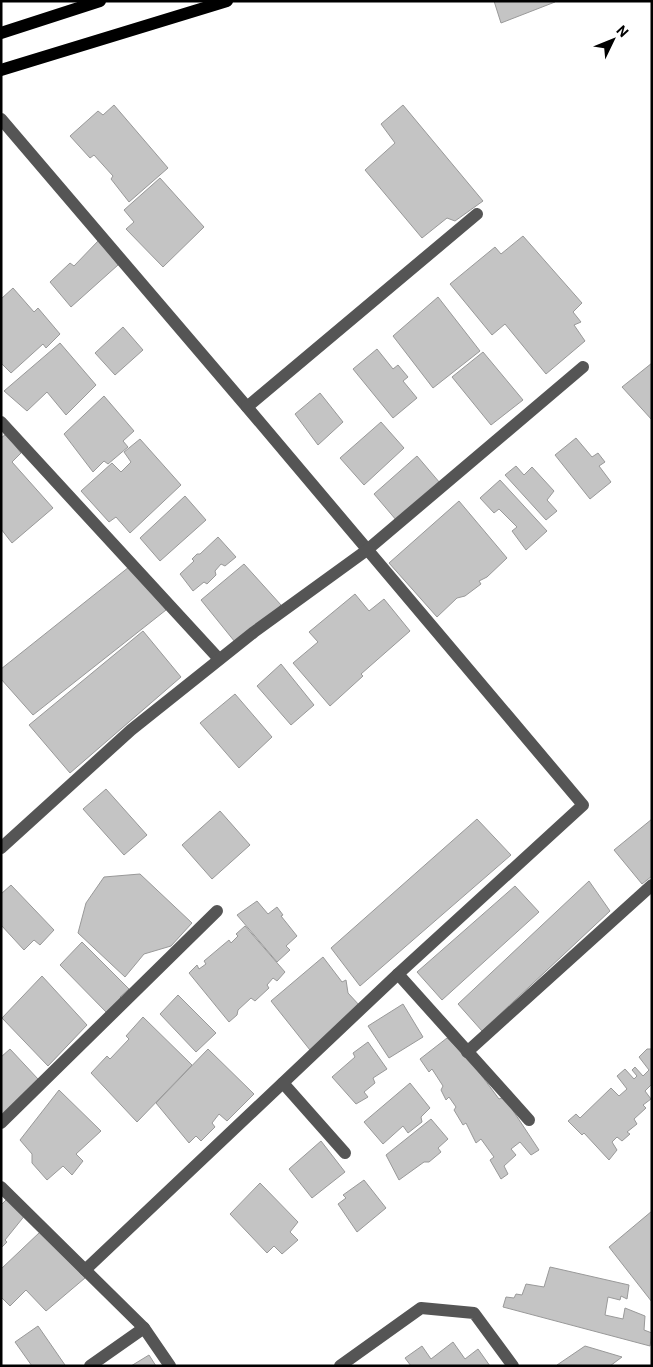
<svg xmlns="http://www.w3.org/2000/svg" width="653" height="1367" font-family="Roboto,sans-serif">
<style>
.building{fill:#c4c4c4;stroke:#999}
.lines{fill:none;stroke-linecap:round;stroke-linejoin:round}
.minor{stroke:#555;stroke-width:12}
.major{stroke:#000;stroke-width:12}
</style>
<rect width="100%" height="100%" fill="#fff"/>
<!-- building -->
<g class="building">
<path d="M494 1H554L555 2 501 23Z"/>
<path d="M114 105 168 168 129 202 111 179 113 176 94 155 90 158 70 136 98 111 103 115Z"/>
<path d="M403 105 483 201 455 221 447 218 422 238 365 170 395 143 381 124Z"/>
<path d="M160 178 204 227 163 267 126 229 134 222 124 210Z"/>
<path d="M523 236 582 303 573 312 581 322 574 325 585 341 546 374 505 324 492 335 450 284 495 247 501 254Z"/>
<path d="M99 240 118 265 71 307 50 282 70 263 74 266Z"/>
<path d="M13 288 34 312 38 308 60 334 46 348 43 344 11 373 1 363V299Z"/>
<path d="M438 297 480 351 433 388 393 336Z"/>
<path d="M123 327 143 350 115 375 95 353Z"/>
<path d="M60 343 96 385 66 415 47 392 27 411 4 391Z"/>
<path d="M377 349 393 369 398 365 408 377 403 381 417 398 393 418 353 369Z"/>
<path d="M483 352 523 400 491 425 452 377Z"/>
<path d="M652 363V420L622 387Z"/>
<path d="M320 393 343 422 318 445 295 414Z"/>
<path d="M104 396 134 431 123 441 128 447 108 464 104 461 93 472 64 434Z"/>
<path d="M381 422 404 448 364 485 340 458Z"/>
<path d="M6 434 21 453 12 462 53 508 12 543 1 529V438Z"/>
<path d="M576 438 592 457 598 453 605 462 599 466 611 482 590 499 555 455Z"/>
<path d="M140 439 181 485 130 533 116 517 109 522 81 491 112 463 121 472 131 462 124 452Z"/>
<path d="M417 456 440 483 397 521 374 494Z"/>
<path d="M516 466 524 475 532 467 554 491 547 500 557 511 546 520 505 475Z"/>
<path d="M500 480 547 531 526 550 512 531 517 527 499 509 494 513 480 498Z"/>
<path d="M185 496 206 520 160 561 140 538Z"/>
<path d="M459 501 507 558 487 577 479 581 481 584 465 596 457 598 437 617 389 563Z"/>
<path d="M218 537 236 557 225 566 221 564 215 571 216 575 207 584 204 582 193 591 180 574 194 561 192 559 197 554H200Z"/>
<path d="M244 564 281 605 257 628 254 625 235 642 201 600Z"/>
<path d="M129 567 166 610 33 715 1 679V669Z"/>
<path d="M355 594 369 611 384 599 410 631 361 674 363 676 330 706 293 663 318 642 309 632Z"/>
<path d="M143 631 181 677 70 773 29 725Z"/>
<path d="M281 664 314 705 291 725 257 686Z"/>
<path d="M235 694 272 737 239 768 200 723Z"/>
<path d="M106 789 147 835 124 855 83 809Z"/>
<path d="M220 811 250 845 212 879 182 845Z"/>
<path d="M477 819 511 855 360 986 331 948Z"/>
<path d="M652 819V876L642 884 614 850Z"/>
<path d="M140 874 192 923 171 946 144 954 125 977 78 933 86 903 104 877Z"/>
<path d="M589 881 610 911 482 1031 458 1004Z"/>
<path d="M11 885 54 930 40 945 34 940 24 950 1 925V894Z"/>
<path d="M515 886 539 912 442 1000 417 972Z"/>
<path d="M257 901 268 914 277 907 283 915 281 916 297 936 286 946 290 950 277 962 237 915Z"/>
<path d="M245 926 285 972 277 981 273 978 267 985 269 988 255 1001 251 998 238 1010 237 1015 229 1022 189 973 197 965 199 969 206 964 204 961 229 940 231 943 238 936 236 934Z"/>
<path d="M82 942 129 989 120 997 123 1000 108 1014 60 965Z"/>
<path d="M323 957 342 982 346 980 348 993 360 1006 310 1050 271 1001Z"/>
<path d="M42 976 87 1025 48 1066 2 1018Z"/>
<path d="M178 995 216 1033 196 1052 160 1014Z"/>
<path d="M403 1004 423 1037 389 1058 368 1026Z"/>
<path d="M143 1017 192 1065 137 1122 91 1073 107 1056 110 1059 129 1039 126 1036Z"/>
<path d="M447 1038 473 1064 499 1099 504 1097 539 1150 531 1155 520 1142 511 1149 516 1155 504 1166 508 1174 501 1179 490 1160 494 1157 481 1139 476 1143 466 1123 463 1125 454 1110 456 1107 449 1097 446 1100 441 1090 443 1086 432 1069 429 1072 420 1059Z"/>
<path d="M368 1042 387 1069 373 1078 375 1083 364 1092 368 1097 356 1104 332 1077 355 1057 353 1053Z"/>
<path d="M10 1049 38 1079 1 1117V1057Z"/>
<path d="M208 1049 254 1094 227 1121 219 1114 212 1123 215 1127 201 1141 196 1136 189 1143 156 1103Z"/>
<path d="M647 1049H652V1084L645 1091 651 1099 643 1105 646 1108 634 1119 637 1124 627 1132 630 1134 622 1141 617 1137 612 1142 617 1150 609 1160 584 1133 582 1135 568 1121 576 1114 580 1118 611 1088 619 1096 627 1089 617 1076 625 1069 634 1079 637 1076 632 1070 635 1067 643 1076 649 1070 639 1057Z"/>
<path d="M410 1083 430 1108 421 1117 422 1122 408 1133 403 1126 383 1144 364 1122Z"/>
<path d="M59 1090 101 1131 76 1154 83 1161 72 1175 63 1166 47 1180 32 1163V1154L20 1140Z"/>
<path d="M431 1119 448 1139 438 1148 441 1152 429 1162H424L399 1180 386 1155Z"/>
<path d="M321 1141 345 1172 312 1198 289 1169Z"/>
<path d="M364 1180 386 1208 357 1232 338 1204 346 1198 343 1195Z"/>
<path d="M260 1183 298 1222 290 1232 298 1240 282 1254 274 1246 267 1253 230 1214Z"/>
<path d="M9 1197 26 1214 5 1240 7 1242 1 1248V1205Z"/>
<path d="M652 1211V1302L609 1247Z"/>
<path d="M40 1232 85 1278 46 1311 26 1290 10 1306 1 1297V1269Z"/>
<path d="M550 1267 629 1285 627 1299 621 1296 620 1300 608 1297 605 1315 623 1319 625 1308 645 1316 644 1330 652 1333 650 1346 503 1307 506 1297 514 1298 516 1294 522 1295 526 1284 544 1287Z"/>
<path d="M38 1326 65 1365 63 1366H32L15 1342Z"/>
<path d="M453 1342 465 1359 478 1349 490 1366H411L405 1358 422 1346 431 1359Z"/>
<path d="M585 1346 622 1357 610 1366 557 1365Z"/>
<path d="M149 1355 156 1366H131Z"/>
</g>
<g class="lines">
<!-- minor -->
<g class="minor">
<path d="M1 119 247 407 583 805 398 974 85 1270"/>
<path d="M247 407 477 214"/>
<path d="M1 422 219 659"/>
<path d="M1 848 131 730 254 632 367 550 583 367"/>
<path d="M398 974 529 1120"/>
<path d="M467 1052 652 885"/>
<path d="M283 1083 345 1153"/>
<path d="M1 1123 217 911"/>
<path d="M1 1187 144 1328 170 1366"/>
<path d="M90 1366 144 1328"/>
<path d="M340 1366 421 1308 474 1313 513 1366"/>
</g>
<!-- major -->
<g class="major">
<path d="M1 33 100 1"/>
<path d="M1 70 227 1"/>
</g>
</g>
<!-- border -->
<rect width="653" height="1367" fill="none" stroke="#000000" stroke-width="5"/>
<!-- north arrow -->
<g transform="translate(613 40) rotate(47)" stroke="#ffffff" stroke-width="4" paint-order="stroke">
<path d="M0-4L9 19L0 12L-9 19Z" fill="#000000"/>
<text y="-8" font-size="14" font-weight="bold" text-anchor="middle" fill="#000000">N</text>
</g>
</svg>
